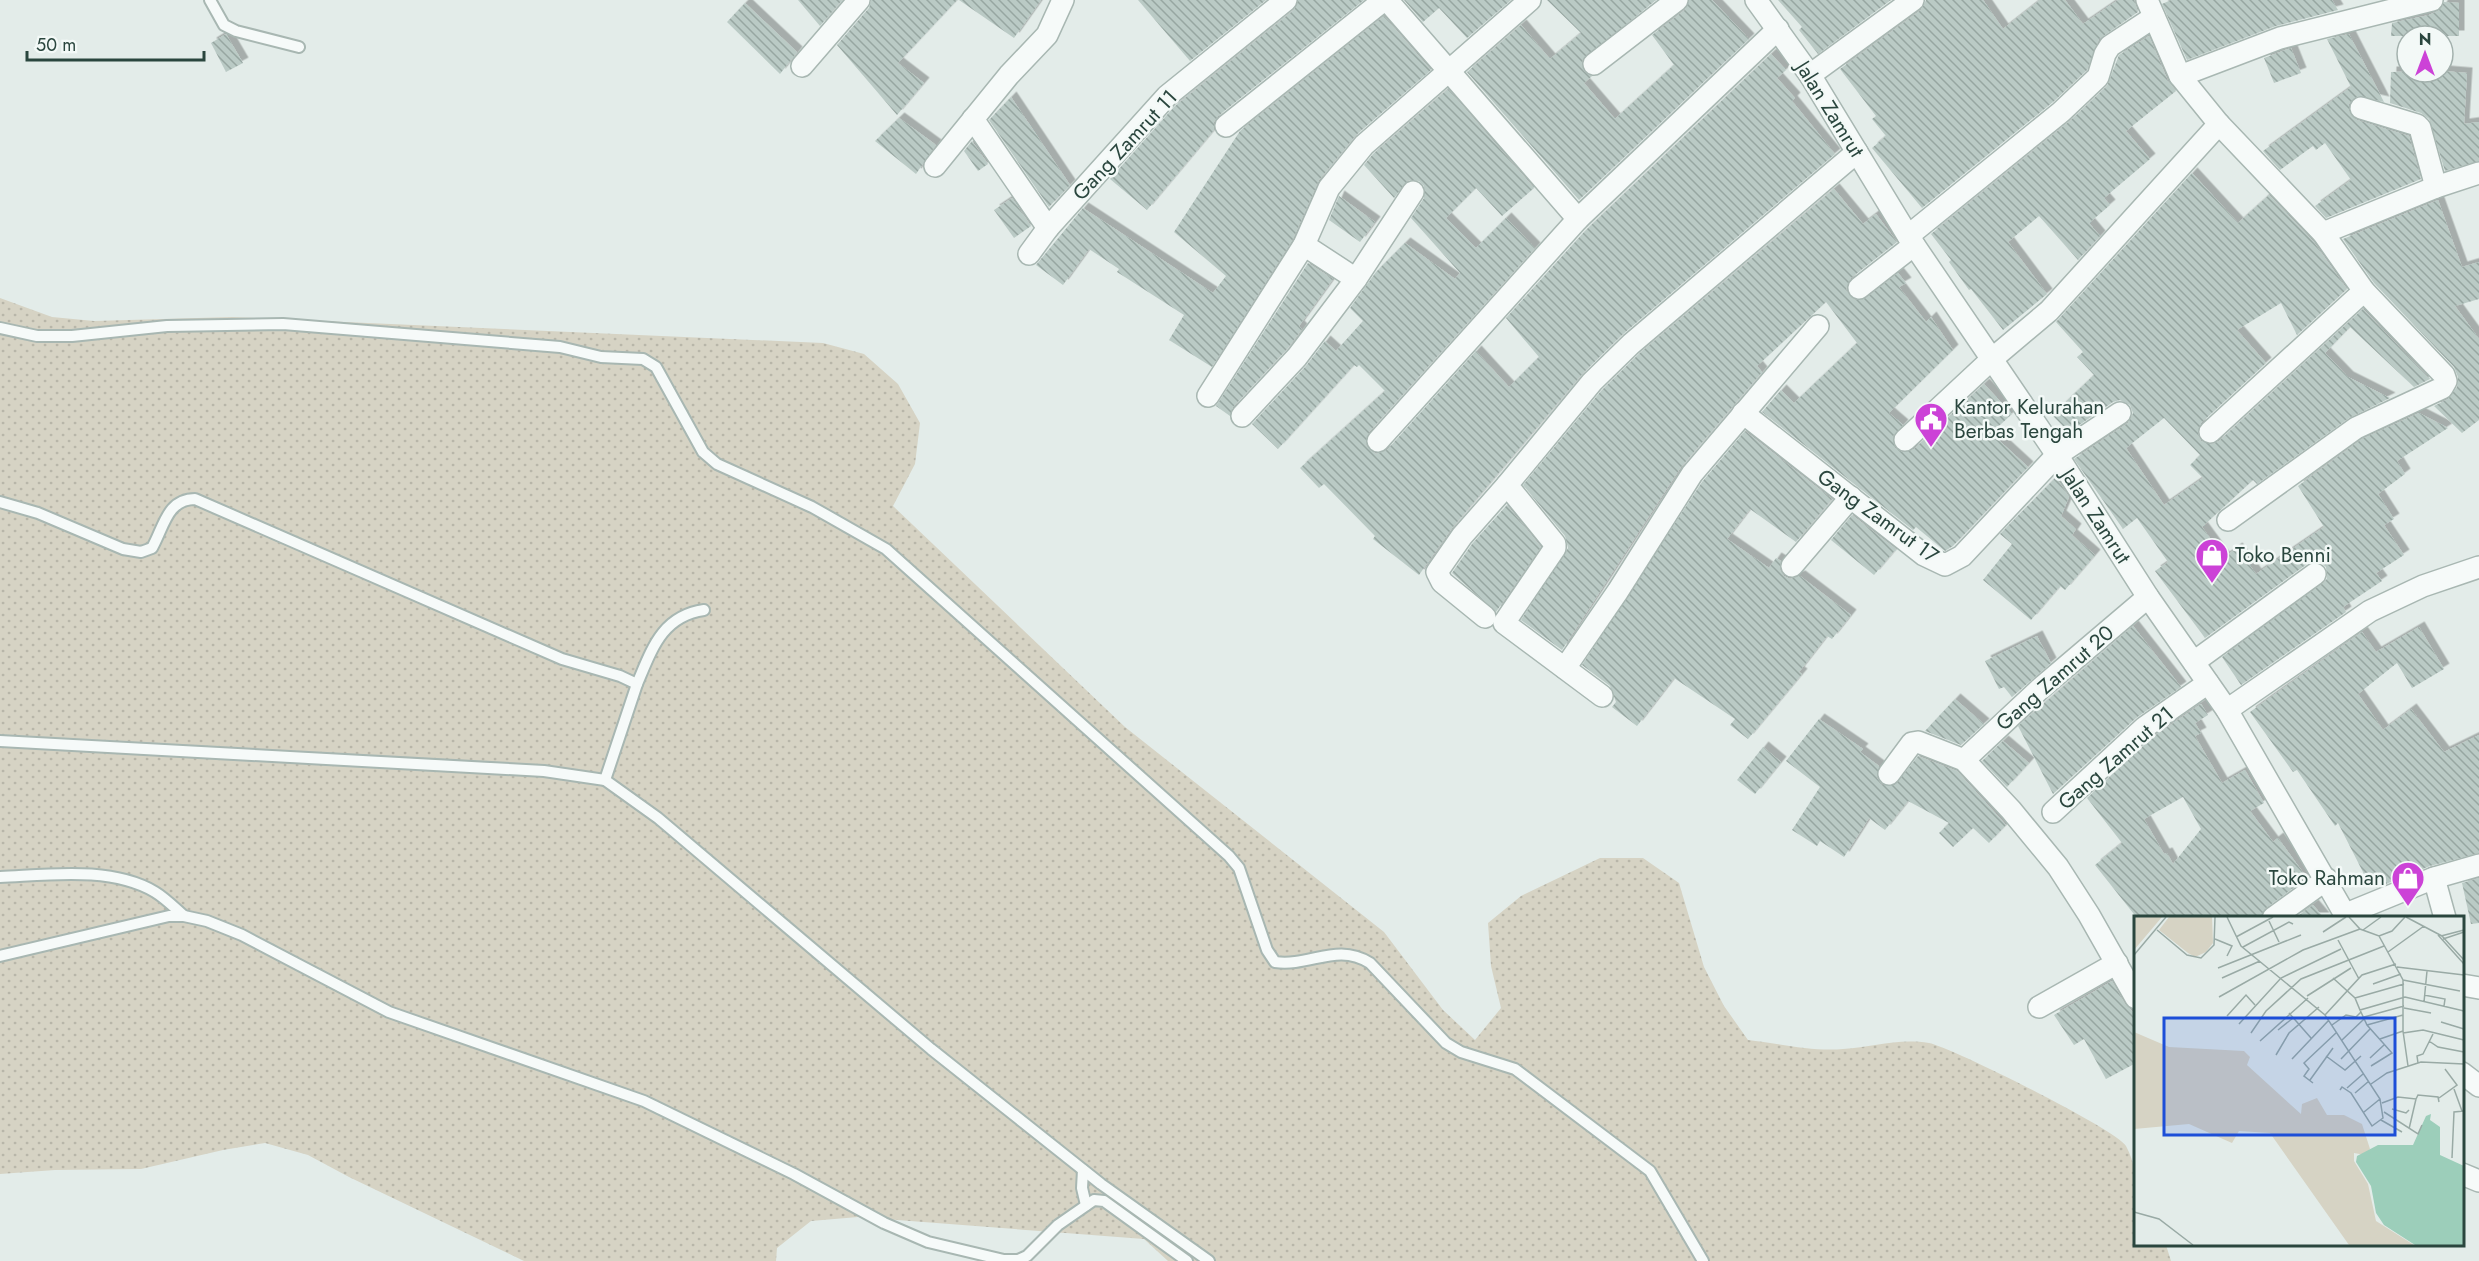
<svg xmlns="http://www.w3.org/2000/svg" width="2479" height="1261" font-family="Jost,sans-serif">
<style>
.grass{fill:url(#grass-dots)}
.building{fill:url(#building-back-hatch);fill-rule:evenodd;filter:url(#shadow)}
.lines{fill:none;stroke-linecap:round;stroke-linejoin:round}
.service-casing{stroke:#a8b7b2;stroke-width:14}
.minor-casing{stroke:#a8b7b2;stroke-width:24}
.service{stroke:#f6faf9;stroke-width:10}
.minor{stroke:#f6faf9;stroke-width:21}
.labels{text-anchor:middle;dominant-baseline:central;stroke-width:5;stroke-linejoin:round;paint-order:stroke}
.street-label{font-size:21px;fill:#2a463e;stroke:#f3f9f7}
.poi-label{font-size:21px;fill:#2a463e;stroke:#f3f9f7;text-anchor:start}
.inset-road{fill:none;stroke:#99aaa5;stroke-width:1.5}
.view{fill:#1d4ed8;fill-opacity:0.15;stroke:#1d4ed8;stroke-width:3}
.inset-edge{fill:none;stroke:#2a463e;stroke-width:3}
</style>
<defs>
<pattern id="grass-dots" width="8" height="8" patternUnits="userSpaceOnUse" patternTransform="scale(1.5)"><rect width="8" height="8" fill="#d6d3c4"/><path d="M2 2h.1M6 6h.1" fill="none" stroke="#b8b6a9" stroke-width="1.8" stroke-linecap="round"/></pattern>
<pattern id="building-back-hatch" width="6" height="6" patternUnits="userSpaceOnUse" patternTransform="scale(1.5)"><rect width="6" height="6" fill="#bacac5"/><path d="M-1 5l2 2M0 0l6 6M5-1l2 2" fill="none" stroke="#97a6a1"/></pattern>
<filter id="shadow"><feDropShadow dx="5.5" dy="-5.5" stdDeviation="0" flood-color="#0004"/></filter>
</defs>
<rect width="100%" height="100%" fill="#e3ece9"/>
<!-- grass -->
<path class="grass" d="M0 298 52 317 94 321 232 317 823 343 864 354 898 384 920 423 915 464 893 506 1125 727 1384 932 1443 1010 1475 1040 1501 1008 1491 966 1488 923 1521 896 1600 858H1643L1679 883 1704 967 1724 1006 1748 1040C1777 1043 1814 1052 1843 1049 1873 1047 1898 1038 1929 1043 1951 1047 2117 1130 2126 1146 2142 1175 2135 1212 2136 1244L2166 1245 2171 1261H1168L1144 1239 858 1217 811 1221 777 1248 776 1261H524L349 1177 308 1155 265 1143 223 1150 141 1169 55 1170 0 1174Z"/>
<!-- building -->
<g class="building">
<path d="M798 0H842L820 26Z"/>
<path d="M871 0H957L898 63 924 83 897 115 837 45 869 8Z"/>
<path d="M959 0H1041L1014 38Z"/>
<path d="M1138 0H1266L1190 61Z"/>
<path d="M1298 0H1364L1218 116 1214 122V130L1147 210 1110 179 1174 107 1294 10Z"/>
<path d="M1404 0H1511L1467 38 1439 8 1423 22Z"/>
<path d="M1547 0H1656L1582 60 1584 71 1592 76 1584 83 1615 119 1674 65 1652 35 1685 10 1689 0H1712L1749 39 1579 200 1467 72 1521 25 1550 59 1581 33Z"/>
<path d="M1778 0H1891L1818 54 1799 30 1802 27Z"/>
<path d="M1926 0H1983L2003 29 2040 0H2065L2083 24 2118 0H2134L2138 12 2099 39 2087 70 2053 102 1922 208 1872 148 1886 136 1872 119 1876 116 1840 69 1921 10Z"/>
<path d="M2171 0H2332L2338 10 2276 26 2187 60 2162 4Z"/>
<path d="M2444 2 2459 3V36H2391L2392 23 2429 15 2440 10Z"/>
<path d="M745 3 797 52 780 74 727 22Z"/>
<path d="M1384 16 1431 70 1356 135 1319 180 1293 239 1212 367 1169 340 1184 315 1117 272 1119 269 1089 249 1063 285 1036 265 1083 208 1213 293 1226 276 1174 232 1240 131Z"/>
<path d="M226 34 243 63 226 72 211 43Z"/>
<path d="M2349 34 2384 102 2358 96 2349 104V111L2357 120 2409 136 2421 179 2326 218 2315 206 2351 180 2325 143 2316 150 2313 146 2280 170 2263 151 2351 87 2327 39Z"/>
<path d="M2149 36 2168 81 2176 91 2126 131 2150 159 2104 198 2110 205 2089 223 2100 236 2078 260 2039 216 2008 242 2047 294 2003 330 1971 289 1969 290 1949 262 1951 260 1931 234 2070 121 2107 86 2119 55Z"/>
<path d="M2291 48 2301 73 2274 83 2264 58Z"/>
<path d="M1771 54 1786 70 1777 78 1795 98 1792 101 1835 154 1623 334 1583 373 1452 528 1419 575 1373 539 1375 536 1324 484 1319 488 1300 468 1385 391 1359 365 1357 367 1354 365 1278 449 1252 424 1306 366 1325 341 1336 351 1363 321 1350 308 1376 272 1405 243 1455 279 1460 273 1411 218 1424 198V186L1419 181 1408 180 1394 198 1364 165 1373 154 1448 89 1534 188 1502 216 1476 188 1446 218 1476 248 1506 218 1535 248 1369 432 1366 445 1376 454 1387 450 1476 351 1509 387 1539 357 1506 318 1585 231Z"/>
<path d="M2443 71 2467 73 2464 124 2479 122V161L2445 171 2429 119 2421 113 2390 103 2391 72Z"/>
<path d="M1011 97 1070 185 1049 207 989 120Z"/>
<path d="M899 118 936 145 916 174 875 141Z"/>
<path d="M972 141 988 164 978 171 964 151Z"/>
<path d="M2192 173 2238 223 2269 195 2313 241 2347 289 2297 335 2281 303 2237 330 2266 363 2201 423 2198 434 2201 441 2212 444 2219 441 2363 309 2430 379 2414 387 2350 327 2325 353 2348 377 2390 398 2349 418 2257 484 2253 480 2202 527 2224 557 2237 548 2256 574 2324 527 2298 486 2362 439 2419 413 2448 428 2397 461 2405 474 2378 494 2394 519 2384 525 2404 555 2376 573 2382 581 2343 607 2346 612 2241 685 2222 657 2322 584 2327 579 2326 567 2320 562 2307 564 2205 638 2155 571 2168 562 2137 518 2123 529 2074 459 2128 423 2133 413 2130 405 2120 400 2113 402 2069 432 2052 415 2094 375 2077 357 2083 352 2056 322ZM2164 418 2200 455 2190 465 2203 478 2164 505 2126 448Z"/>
<path d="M1834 189 1863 224 1876 214 1897 242 1851 278 1846 289 1849 295 1855 300 1866 298 1898 273 1906 283 1899 287 1926 322 1931 317 1953 350 1889 413 1903 425 1893 436 1895 448 1902 452 1914 449 1984 384 2012 414 1991 433 2028 467 1953 546 1945 551 1916 527 1913 530 1762 412 1781 390 1794 403 1857 343 1826 302 1757 366 1762 372 1681 467 1562 650 1521 620 1568 548 1565 536 1523 485 1601 391 1640 353Z"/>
<path d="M1339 196 1375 222 1360 242 1329 220Z"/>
<path d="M1012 198 1031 226 1014 238 994 210Z"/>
<path d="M2438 200 2462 267 2479 262V299L2455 306 2479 339V420L2462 433 2434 406 2448 399 2457 387 2458 377 2454 367 2374 283 2343 239Z"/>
<path d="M1308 263 1333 279 1299 326 1302 329 1287 349 1233 407 1230 416 1216 406Z"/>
<path d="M1745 431 1832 499 1796 542 1750 509 1727 539 1769 568 1776 558 1781 561 1780 570 1784 576 1790 579 1800 576 1851 615 1832 639 1827 636 1799 672 1802 674 1748 739 1730 725 1735 719 1674 678 1637 726 1612 707 1616 702 1610 686 1582 665 1702 482Z"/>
<path d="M2056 477 2069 497 2061 516 2076 529 2072 535 2095 555 2065 590 2060 586 2031 620 1983 580 2012 544 2000 534Z"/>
<path d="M1507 505 1541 547 1496 612 1452 573 1472 544Z"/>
<path d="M1852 515 1896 549 1874 575 1831 540Z"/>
<path d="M2133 626 2181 687 2136 718 2053 794 2018 726Z"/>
<path d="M2419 627 2444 669 2412 688 2397 663 2358 694 2383 730 2411 709 2444 752 2479 735V853L2430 866 2376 888 2370 873 2365 876 2338 823 2335 826 2297 770 2293 772 2250 712 2362 632 2376 652Z"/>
<path d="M2037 636 2051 663 2012 697 2004 687 1999 689 1985 661Z"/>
<path d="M1955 699 1984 724 1961 745 1925 731Z"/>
<path d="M2201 704 2208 715 2195 723 2201 733 2195 736 2222 783 2245 770 2264 803 2250 811 2273 842 2278 838 2307 878 2266 908 2261 918H2137L2095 865 2122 843 2087 798 2153 737ZM2183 797 2201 829 2173 864 2167 853 2164 854 2144 819Z"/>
<path d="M1819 719 1863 749 1860 752 1879 766 1877 778 1882 785H1895L1918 756 1957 771 2006 825 1989 843 1973 828 1953 847 1939 833 1949 823 1908 801 1885 830 1869 818 1844 857 1820 841 1817 846 1792 830 1820 787 1786 761Z"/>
<path d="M2003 741 2029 763 2007 787 1982 761Z"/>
<path d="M1763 747 1781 762 1755 794 1737 780Z"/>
<path d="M2479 878V923L2471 924 2462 883Z"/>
<path d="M2313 905 2324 918H2295Z"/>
<path d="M2112 981 2125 1004 2136 1015V1063L2106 1079 2084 1039 2074 1045 2054 1015Z"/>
</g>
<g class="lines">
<defs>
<g id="service">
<path d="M210 0 224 25 236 31 299 47"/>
<path d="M0 328 37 336H72L167 326 283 324 560 347 601 357 643 359 656 367 703 452 717 464 812 507 886 549 1229 856 1239 868 1267 950 1275 962C1310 967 1337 942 1370 963L1446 1043 1461 1052 1515 1069 1650 1171 1703 1261"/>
<path d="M0 502 38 513 123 549 141 552 152 548C164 527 167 499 195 499L562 659 620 676 637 684 605 780 658 818 931 1049 1101 1184 1209 1261"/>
<path d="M637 684C652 649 662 616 704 610"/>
<path d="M0 741 544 771 605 780"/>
<path d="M0 877C48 875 111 866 155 892 165 898 175 908 184 916"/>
<path d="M0 956 169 916H184L207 921 242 935 389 1012 644 1101 794 1174 884 1223 928 1242 1004 1260H1018L1027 1256 1058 1225 1094 1200 1104 1201 1187 1261"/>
<path d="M1083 1170 1082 1188 1086 1205"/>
</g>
<g id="minor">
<path d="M1387 0 1578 219"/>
<path d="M1756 0 1810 75 1908 236 2057 455 2148 597 2227 710 2347 918"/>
<path d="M2147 0 2180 76 2219 124 2323 233 2364 291 2444 375 2446 381 2442 388 2356 428 2228 520"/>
<path d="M1594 64 1677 0"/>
<path d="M802 66 859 0"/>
<path d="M1810 75 1913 0"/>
<path d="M2180 76 2280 38 2432 0"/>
<path d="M2361 108 2417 125 2420 128 2436 187"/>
<path d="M973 119 1048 228"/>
<path d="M1226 126 1384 0"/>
<path d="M935 166 1009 75 1047 35 1063 0"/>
<path d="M2323 233 2436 187 2479 173"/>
<path d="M1908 236 2061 112 2098 77 2105 54 2110 46 2154 17"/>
<path d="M1304 245 1356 279 1413 192"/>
<path d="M1029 254 1048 228 1167 96 1286 0"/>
<path d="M1859 288 1914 245"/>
<path d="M1208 396 1304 245 1329 188 1364 145 1530 0"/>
<path d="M1743 413 1924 555 1945 565 1962 556 2057 455 2120 413"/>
<path d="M1242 416 1297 357 1356 279"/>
<path d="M2210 432 2364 291"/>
<path d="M1905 440 1992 359 2049 311 2219 124"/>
<path d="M1378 441 1578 219 1778 29"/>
<path d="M1792 566 1851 497"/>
<path d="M1485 617 1442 582 1437 572 1462 536 1507 485"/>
<path d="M2194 662 2315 574"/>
<path d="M1565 668 1618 591 1692 474 1818 326"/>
<path d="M1602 696 1504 623 1555 548V544L1507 485 1592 382 1631 344 1857 152"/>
<path d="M2227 710 2370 611 2423 586 2479 567"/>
<path d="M1964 760 2042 687 2148 597"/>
<path d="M1889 774 1912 743 1918 742 1964 760 2011 810 2058 867 2089 915 2136 998"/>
<path d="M2053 812 2145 727 2208 683"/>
<path d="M2434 878 2445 918"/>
<path d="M2346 914 2434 878 2479 865"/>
<path d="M2273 918 2327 879"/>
<path d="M2462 985 2479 988"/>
<path d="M2039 1007 2117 963"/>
<path d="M2462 1073 2479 1086"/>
<path d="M2462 1174 2479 1181"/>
</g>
</defs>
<!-- service casing -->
<use href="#service" class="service-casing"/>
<!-- minor casing -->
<use href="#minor" class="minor-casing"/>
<!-- service -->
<use href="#service" class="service"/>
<!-- minor -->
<use href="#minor" class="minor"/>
</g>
<!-- icons -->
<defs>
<symbol id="civic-pin" viewBox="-11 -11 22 30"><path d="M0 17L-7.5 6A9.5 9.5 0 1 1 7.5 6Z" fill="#cc42d7" stroke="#f3f9f7"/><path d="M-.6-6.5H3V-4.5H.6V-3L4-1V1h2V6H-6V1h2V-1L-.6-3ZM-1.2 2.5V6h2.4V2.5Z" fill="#fff"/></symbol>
<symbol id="shop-pin" viewBox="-11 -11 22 30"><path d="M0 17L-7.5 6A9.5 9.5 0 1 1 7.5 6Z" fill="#cc42d7" stroke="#f3f9f7"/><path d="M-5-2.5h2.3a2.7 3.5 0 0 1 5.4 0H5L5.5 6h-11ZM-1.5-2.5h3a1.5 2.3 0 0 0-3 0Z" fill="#fff"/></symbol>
</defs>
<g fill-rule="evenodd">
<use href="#civic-pin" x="1912" y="400" width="38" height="52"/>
<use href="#shop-pin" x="2193" y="536" width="38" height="52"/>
<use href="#shop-pin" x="2389" y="859" width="38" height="52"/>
</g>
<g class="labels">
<!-- street labels -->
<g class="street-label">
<text transform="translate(1830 109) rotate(58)">Jalan Zamrut</text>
<text transform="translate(1125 145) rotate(-47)">Gang Zamrut 11</text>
<text transform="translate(1878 516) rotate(36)">Gang Zamrut 17</text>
<text transform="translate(2096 516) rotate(57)">Jalan Zamrut</text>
<text transform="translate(2055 678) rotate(-41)">Gang Zamrut 20</text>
<text transform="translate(2116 758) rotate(-41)">Gang Zamrut 21</text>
</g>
<!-- poi labels -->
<g class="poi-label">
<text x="1954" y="407">Kantor Kelurahan<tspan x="1954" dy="24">Berbas Tengah</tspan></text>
<text x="2235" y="555">Toko Benni</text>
<text x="2385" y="878" text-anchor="end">Toko Rahman</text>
</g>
</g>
<!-- overview -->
<g transform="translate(2134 916)">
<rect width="330" height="330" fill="#e3ece9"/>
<path d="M0 1H28L0 34ZM0 116 35 131 110 135 116 141 113 149 167 198 168 188 183 182 193 199H210L228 208 236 233 231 239 220 237V245L234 268 242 305 280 329H215L136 217 105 215 98 227 55 208 0 213Z" fill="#d6d3c4"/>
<path d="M35 1H78L79 27 72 36 61 41 54 37 25 14Z" fill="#d6d3c4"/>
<path d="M297 198 296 204 306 211V239L330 250V329H281L250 309 242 297 237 270 222 246 223 240 244 229H279L292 200Z" fill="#9cceba"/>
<path class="inset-road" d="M93 1 107 30 191 99 246 183 249 202 238 210 217 177 208 171 206 174M215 1 226 13 245 20 258 15 271 1M272 1 308 20M135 5 145 26M23 14 53 39 67 42 80 29 81 1M229 14 247 1M189 16 212 1M304 19 330 48M245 20 269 64V115L274 150M307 20 330 14M308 20 330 44M102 21 139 1M81 23 98 30 93 40M309 23 330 16M204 24 225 63M109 31 155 6 159 8M254 36 290 10M0 39 32 1M263 51 330 59M84 52 167 19M88 62 126 45M199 62 221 82 226 94 271 81 330 95M269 64 326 75M239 68 267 58M290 79 311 83 310 90M173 80 217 52M85 81 169 34 226 13M221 82 270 68M290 86 293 55M270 92 297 97M226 94 233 109 258 137 237 150M155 97 177 122M191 99 228 59 262 48M93 100 112 79 121 89M230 101 270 90M307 106 330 113M105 108 147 62 207 33M198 109 212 99 222 101 227 96M233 109 269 99M144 114 159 102M117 117 132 95 167 63 250 30M269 117 289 114 330 124M246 123 269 115M208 124 230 103M126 125 174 82M295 125 304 131 330 136M142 139 155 117 185 91M192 140 211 154 227 140M236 142 250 129M158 143 195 104M207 143 236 113M284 147 283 140 289 138 299 118M176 164 199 132M179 167 170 160 175 153 170 147 203 116M237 168 253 157 287 146 330 148M213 172 229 158M320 173 328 195M221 177 235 165M305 182 323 169 311 153M248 187 264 181 282 183 284 179 304 181 305 186M258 193 272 197 275 194M230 196 246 183M250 196 284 218 288 209M247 204 268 216M275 213 282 183M318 242 320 196 330 195M0 296 25 303 59 329"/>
<path class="view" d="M30 102H261V219H30Z"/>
<rect width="330" height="330" class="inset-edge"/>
</g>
<!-- north arrow -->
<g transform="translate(2425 54)"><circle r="28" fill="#f3f9f7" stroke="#a3b1ad" stroke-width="1.5"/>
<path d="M0-4.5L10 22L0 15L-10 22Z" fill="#cc42d7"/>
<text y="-9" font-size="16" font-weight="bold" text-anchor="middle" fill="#2a463e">N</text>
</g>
<!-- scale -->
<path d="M27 51v9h177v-9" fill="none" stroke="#2a463e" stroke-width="3"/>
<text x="36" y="51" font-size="18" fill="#2a463e" stroke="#f3f9f7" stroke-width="4.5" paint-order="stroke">50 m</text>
</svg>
